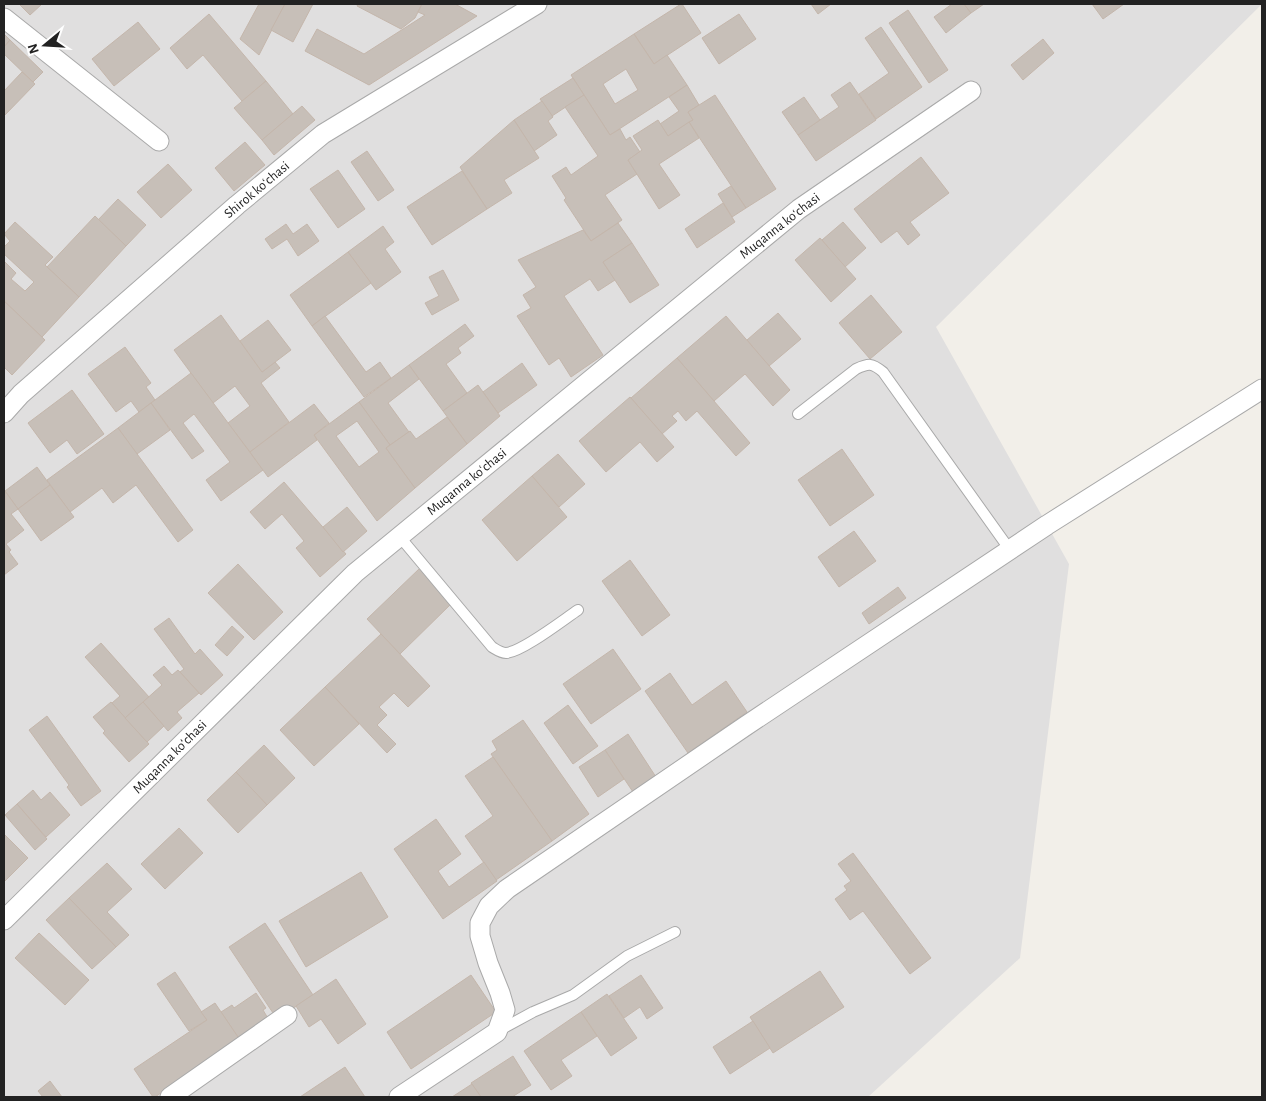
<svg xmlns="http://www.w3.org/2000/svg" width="1266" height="1101" font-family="'Alegreya Sans',sans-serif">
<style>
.residential{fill:#e0dfdf}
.building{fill:#c7bfb8;stroke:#c4b6ab;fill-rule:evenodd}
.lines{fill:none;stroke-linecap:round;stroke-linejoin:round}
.lane-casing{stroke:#a9a9a9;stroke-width:12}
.street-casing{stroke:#a9a9a9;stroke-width:21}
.lane{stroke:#fff;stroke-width:10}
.street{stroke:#fff;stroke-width:19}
.labels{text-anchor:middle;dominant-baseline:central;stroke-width:4;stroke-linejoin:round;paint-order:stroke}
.street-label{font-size:14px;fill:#222;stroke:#fff}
</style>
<rect width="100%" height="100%" fill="#f2efe9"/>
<!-- residential -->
<path class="residential" d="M4 4H1262L936 327 1069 564 1020 958 868 1097H4Z"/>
<!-- building -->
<g class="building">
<path d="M19 4H42L30 15Z"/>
<path d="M259 4H285L259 55 240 39Z"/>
<path d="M285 4H313L293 42 271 30Z"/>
<path d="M358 4H422L415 18 401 29 357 6Z"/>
<path d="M422 4H455L477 16 369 85 305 51 317 29 364 54 425 15 418 12Z"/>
<path d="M681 4H682L701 33 654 64 634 34Z"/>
<path d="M811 4H831L818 14Z"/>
<path d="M952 4H964L971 13 946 33 934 17Z"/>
<path d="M964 4H984L971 13Z"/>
<path d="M1092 4H1124L1103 19Z"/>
<path d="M908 10 948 70 929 83 889 23Z"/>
<path d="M209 14 266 81 242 101 203 55 187 69 170 48Z"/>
<path d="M739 14 756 39 719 64 702 38Z"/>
<path d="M138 22 160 49 114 86 92 59Z"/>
<path d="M881 27 922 87 876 119 859 94 889 73 865 38Z"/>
<path d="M4 34 10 40 4 47Z"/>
<path d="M634 34 654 64 667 55 687 85 610 135 571 75ZM626 69 638 90 615 104 603 84Z"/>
<path d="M1043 39 1054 53 1023 80 1011 65Z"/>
<path d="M10 40 43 72 33 82 4 54V47Z"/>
<path d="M22 72 35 84 4 116V91Z"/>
<path d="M573 78 584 95 552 116 540 99Z"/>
<path d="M266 81 293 114 262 140 234 108Z"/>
<path d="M850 82 876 120 816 161 798 135 839 107 831 95Z"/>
<path d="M687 85 699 105 688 112 693 120 668 136 660 124 679 111 669 97Z"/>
<path d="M584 95 610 135 620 129 626 140 630 137 640 152 628 160 637 174 605 195 622 220 591 241 564 200 566 198 552 176 566 167 571 175 598 156 565 107Z"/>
<path d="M715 95 776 189 746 208 689 122 693 120 688 112Z"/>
<path d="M804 97 820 120 798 135 782 112Z"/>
<path d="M542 101 553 117 548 121 557 135 534 151 514 120Z"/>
<path d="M302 106 315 120 274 155 262 140Z"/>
<path d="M514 120 539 158 504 180 512 193 487 209 460 167Z"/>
<path d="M658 120 668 136 689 122 699 138 659 164 680 195 659 209 628 160 642 150 633 136Z"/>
<path d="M245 142 265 165 234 191 215 168Z"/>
<path d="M367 151 394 190 378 201 351 162Z"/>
<path d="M921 157 949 193 910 222 920 235 908 245 897 231 881 243 854 209Z"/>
<path d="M168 164 192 190 161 218 137 192Z"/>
<path d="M338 170 365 209 338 228 310 189Z"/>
<path d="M462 171 487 209 432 245 407 207Z"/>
<path d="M731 186 746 208 732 217 718 194Z"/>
<path d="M118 199 146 225 126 246 98 220Z"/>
<path d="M723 203 735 222 697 248 685 229Z"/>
<path d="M95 216 126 246 79 297 47 267Z"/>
<path d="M15 222 53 257 45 265 79 297 42 337 4 301V261L16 273 11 279 25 291 34 282 4 254V247L10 241 4 234Z"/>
<path d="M843 222 866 248 845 267 822 240Z"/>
<path d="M618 223 632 243 603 262 615 280 598 291 590 279 564 296 603 355 571 377 559 358 549 365 517 316 531 308 523 295 536 287 518 260 583 230 591 241Z"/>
<path d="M286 224 293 234 307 224 319 241 298 256 287 239 272 249 265 239Z"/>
<path d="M383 226 394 242 385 249 401 272 376 290 348 252Z"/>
<path d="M820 238 856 279 831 302 795 260Z"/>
<path d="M632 243 659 285 630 303 603 262Z"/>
<path d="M348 252 371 283 312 326 290 295Z"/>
<path d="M443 270 459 300 432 315 425 303 439 296 429 277Z"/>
<path d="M871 295 902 332 870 359 839 323Z"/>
<path d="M4 301 45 340 12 375 4 367Z"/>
<path d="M778 313 801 339 769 366 747 340Z"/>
<path d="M221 315 262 372 275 362 280 368 261 383 289 422 250 452 228 423 250 406 235 386 213 403 174 350Z"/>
<path d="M325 316 366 372 380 362 391 378 364 397 312 326Z"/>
<path d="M726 316 790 390 773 406 745 374 714 401 677 358Z"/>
<path d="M268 320 291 350 262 372 240 341Z"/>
<path d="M465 324 474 336 458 348 461 353 446 364 467 393 443 411 409 365Z"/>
<path d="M125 347 151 383 146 387 155 400 139 412 131 401 116 412 88 374Z"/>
<path d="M677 358 750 443 736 456 697 411 686 421 678 411 672 416 677 421 662 434 631 398Z"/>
<path d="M522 363 537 385 498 413 483 392Z"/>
<path d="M409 365 419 379 388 403 409 432 390 445 359 402Z"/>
<path d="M191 373 263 470 221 501 206 480 230 462 194 414 183 423 204 451 192 459 151 403Z"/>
<path d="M478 385 500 416 467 444 443 411Z"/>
<path d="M72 390 104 434 77 454 67 440 50 453 28 423Z"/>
<path d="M630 397 674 447 657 462 640 442 606 472 579 441Z"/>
<path d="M359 402 390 445 386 448 415 488 377 521 314 435ZM357 421 379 452 359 467 336 436Z"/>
<path d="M151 403 170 430 137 454 118 428Z"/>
<path d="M314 404 329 423 314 435 317 440 268 477 250 452Z"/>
<path d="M447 417 467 444 415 488 386 448 410 431 416 439Z"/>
<path d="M118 428 193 530 178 542 136 485 113 503 102 488 70 512 47 480Z"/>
<path d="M842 449 874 495 830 526 798 480Z"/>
<path d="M558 454 585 484 559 507 532 476Z"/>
<path d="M37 467 50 485 18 509 5 491Z"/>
<path d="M532 476 567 517 517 561 482 520Z"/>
<path d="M284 482 346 554 320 577 296 548 304 541 282 514 265 529 250 512Z"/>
<path d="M50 485 74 517 41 541 18 509Z"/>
<path d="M5 491 18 509 11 514 24 530 6 544 11 550 9 552 18 564 4 575Z"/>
<path d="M347 507 367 531 343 552 323 527Z"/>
<path d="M854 531 876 561 839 587 818 557Z"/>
<path d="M630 560 670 615 642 636 602 581Z"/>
<path d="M238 564 283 612 254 640 208 593Z"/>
<path d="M420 568 452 603 400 654 367 619Z"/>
<path d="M898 587 906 598 869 624 862 613Z"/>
<path d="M169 618 195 654 200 649 223 675 201 695 180 672 184 669 154 629Z"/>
<path d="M232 626 244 637 227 656 215 645Z"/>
<path d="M381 634 430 686 408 707 394 693 379 707 387 715 377 725 396 744 387 753 325 687Z"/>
<path d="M101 643 149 697 125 718 112 703 120 696 85 657Z"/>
<path d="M613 649 641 689 591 724 563 684Z"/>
<path d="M164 666 172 675 178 670 199 693 177 712 182 718 168 731 143 702 162 685 153 675Z"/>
<path d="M670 673 692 705 726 681 747 712 688 753 645 691Z"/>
<path d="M325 687 359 724 314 766 280 730Z"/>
<path d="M111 702 149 744 129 762 103 733 105 731 93 717Z"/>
<path d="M143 702 164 726 147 742 125 718Z"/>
<path d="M568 705 598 746 573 764 544 723Z"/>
<path d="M47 716 101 791 81 806 67 787 69 785 29 730Z"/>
<path d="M523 720 589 814 552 841 491 754 497 750 492 741Z"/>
<path d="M628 734 656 777 633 792 605 750Z"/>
<path d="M264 745 295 778 267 805 236 772Z"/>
<path d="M605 750 624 779 598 797 579 767Z"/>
<path d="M493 757 552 841 496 880 465 836 493 816 465 776Z"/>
<path d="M236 772 267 805 238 833 207 800Z"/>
<path d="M33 790 41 800 50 792 70 815 46 837 17 804Z"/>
<path d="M17 804 47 839 35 850 5 815Z"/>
<path d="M436 819 461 854 438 871 449 887 484 862 497 881 443 919 394 849Z"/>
<path d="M179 828 203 853 165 889 141 864Z"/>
<path d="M4 834 28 858 4 882Z"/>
<path d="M853 853 931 958 910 974 863 911 850 920 835 899 847 890 844 886 851 881 838 864Z"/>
<path d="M107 863 132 889 107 912 129 935 116 947 69 898Z"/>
<path d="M361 872 388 917 306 967 279 921Z"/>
<path d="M69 898 116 947 92 969 46 920Z"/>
<path d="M265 923 313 995 277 1019 229 947Z"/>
<path d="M39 933 89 980 65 1005 15 958Z"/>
<path d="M820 971 844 1007 773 1053 750 1017Z"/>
<path d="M175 972 207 1020 189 1031 157 984Z"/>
<path d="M471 975 496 1012 411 1069 387 1032Z"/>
<path d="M641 975 663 1008 647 1019 640 1007 624 1018 609 996Z"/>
<path d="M336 979 366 1024 338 1044 321 1019 309 1027 296 1006Z"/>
<path d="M256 993 266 1008 263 1010 269 1020 240 1040 221 1012 232 1005 234 1008Z"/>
<path d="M607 994 637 1038 611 1056 581 1012Z"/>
<path d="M215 1003 240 1040 155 1097H153L134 1069 207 1020 201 1012Z"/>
<path d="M581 1012 597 1036 561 1060 572 1076 551 1090 524 1051Z"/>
<path d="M753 1021 770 1048 730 1074 713 1047Z"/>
<path d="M513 1056 531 1085 512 1097H481L471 1083Z"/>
<path d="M345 1067 365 1097H300Z"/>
<path d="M50 1081 62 1097H43L38 1091Z"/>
<path d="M472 1084 481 1097H452Z"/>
</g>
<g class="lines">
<defs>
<g id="lane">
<path d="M798 414 856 369C869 363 872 363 883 372L1010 550"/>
<path d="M400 537 492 647C497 650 501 653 506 653 522 652 563 620 578 610"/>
<path d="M498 1031 533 1012 573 995 627 956 675 932"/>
</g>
<g id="street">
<path d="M4 18 159 141"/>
<path d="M4 413 21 394 237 205 323 134 537 4"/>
<path d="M4 920 355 573 799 209 971 91"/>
<path d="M170 1097 287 1015"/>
<path d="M399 1097 497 1032 505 1010 500 993 488 963 480 936V923L489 906 507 889 744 727 1047 525 1262 389"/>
</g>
</defs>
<!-- lane casing -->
<use href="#lane" class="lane-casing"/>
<!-- street casing -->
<use href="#street" class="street-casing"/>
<!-- lane -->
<use href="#lane" class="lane"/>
<!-- street -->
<use href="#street" class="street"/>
</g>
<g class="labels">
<!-- street labels -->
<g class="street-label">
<text transform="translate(257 190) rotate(-40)">Shirok koʻchasi</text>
<text transform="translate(780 226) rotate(-38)">Muqanna koʻchasi</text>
<text transform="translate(467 482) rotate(-39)">Muqanna koʻchasi</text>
<text transform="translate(170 757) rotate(-45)">Muqanna koʻchasi</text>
</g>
</g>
<!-- border -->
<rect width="1266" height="1101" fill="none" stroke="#222222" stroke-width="10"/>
<!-- north arrow -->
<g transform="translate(45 45) rotate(252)" stroke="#ffffff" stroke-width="4" paint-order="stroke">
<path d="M0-4L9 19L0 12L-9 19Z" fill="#222222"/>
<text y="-8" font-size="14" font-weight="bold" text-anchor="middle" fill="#222222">N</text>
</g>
</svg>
